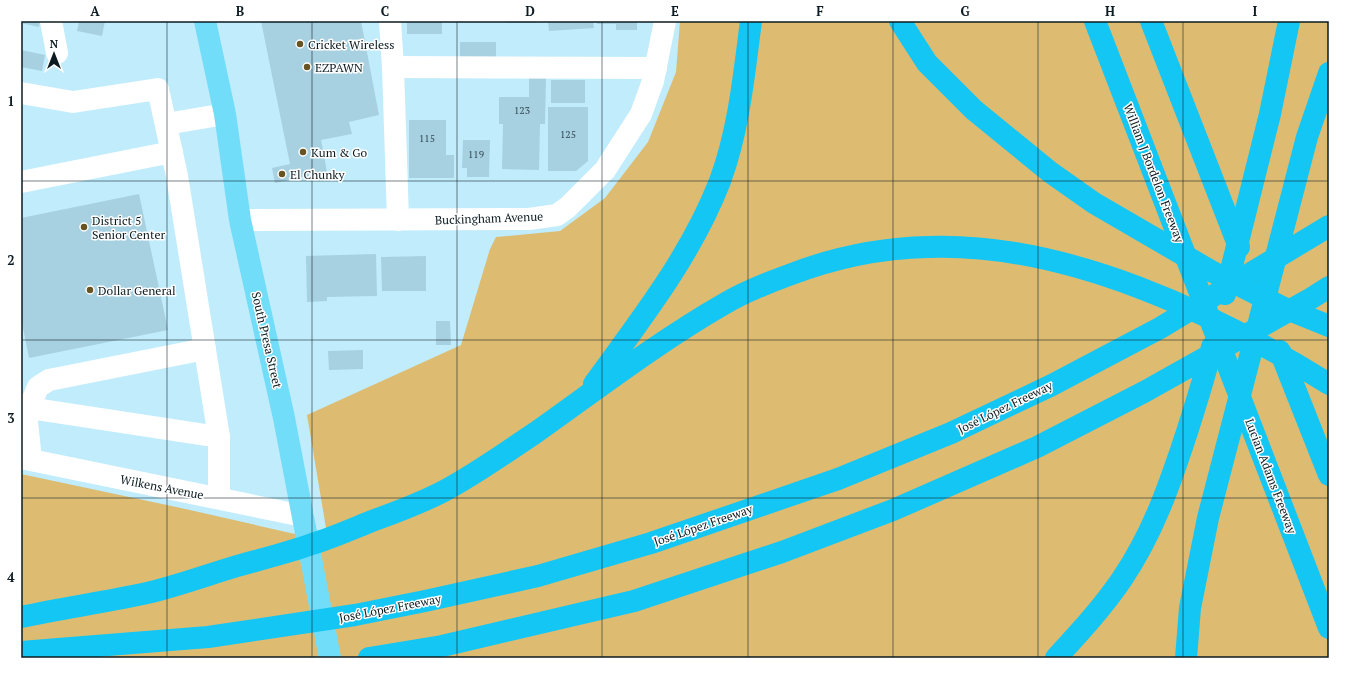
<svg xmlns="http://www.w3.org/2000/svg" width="1350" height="679" font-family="'PT Serif',serif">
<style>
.green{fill:#ddbc72}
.building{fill:#a7d1e1}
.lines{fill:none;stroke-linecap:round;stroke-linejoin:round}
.minor{stroke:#fff;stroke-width:22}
.major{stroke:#72ddf8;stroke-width:22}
.highway{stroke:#14c6f4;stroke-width:22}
.grid{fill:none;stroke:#0b1b21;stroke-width:1;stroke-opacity:0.55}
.poi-dot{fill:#685322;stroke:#fff;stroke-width:1.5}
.labels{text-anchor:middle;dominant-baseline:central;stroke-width:3;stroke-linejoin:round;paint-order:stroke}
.number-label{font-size:10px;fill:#324851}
.poi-label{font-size:12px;fill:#0b1b21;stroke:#fff;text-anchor:start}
.street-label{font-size:12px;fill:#0b1b21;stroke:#fff}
.neatline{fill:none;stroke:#0b1b21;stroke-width:1.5}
.grid-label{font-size:13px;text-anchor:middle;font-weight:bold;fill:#0b1b21}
</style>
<rect width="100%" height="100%" fill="#c1ecfc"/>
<!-- green -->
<path class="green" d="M680 21H1329V658H21V474L181 508 295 534H327L307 415 461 345 490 249 496 237 560 231 605 198 648 142 676 72Z"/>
<!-- building -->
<g class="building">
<path d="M21 21H40L39 27 21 23Z"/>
<path d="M79 21H105L102 36 77 31Z"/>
<path d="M261 21H361L379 115 349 122 352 134 321 140 327 172 275 183 272 168 290 164Z"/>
<rect x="407" y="21" width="35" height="13"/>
<rect x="506" y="21" width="31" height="2"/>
<path d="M548 21H593L594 28 549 31Z"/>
<path d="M597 21H637V30H616V24H597Z"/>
<rect x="460" y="42" width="36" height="21"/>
<path d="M21 50 45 55 42 71 21 67Z"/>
<path d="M529 77H546L545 124H540L539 170 502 169 503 124H499V97H529Z"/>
<rect x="551" y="80" width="34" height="23"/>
<path d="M548 107H588V161L576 171H548Z"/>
<path d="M409 120H446V155H454V178H409Z"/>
<path d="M463 140H490L489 177H467V168H462Z"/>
<path d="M139 194 168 330 29 358 21 318V218Z"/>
<path d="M376 254 377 296 327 297V301L307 302 306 256Z"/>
<path d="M426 256V291H382L381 257Z"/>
<path d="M436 321H450L451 345H436Z"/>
<path d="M363 350V369L329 370 328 351Z"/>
</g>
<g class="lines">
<!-- minor -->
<g class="minor">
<path d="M51 21 57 53"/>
<path d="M390 21 393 67 398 220"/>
<path d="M393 67 656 68"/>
<path d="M21 93 73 102 158 89 177 176 219 437V498"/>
<path d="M166 124 225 114"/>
<path d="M21 182 172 152"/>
<path d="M240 220 529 219 557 215 568 207 605 170 641 114 653 81 665 21"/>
<path d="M29 408 219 437"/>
<path d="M21 458 303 516"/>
<path d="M31 460 27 422 29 408 38 387 49 380 205 349"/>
</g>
<!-- major -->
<path class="major" d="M205 21 225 114 240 220 284 418 330 658"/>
<!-- highway -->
<g class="highway">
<path d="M900 21 927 63 974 110 1050 172 1094 203 1211 271 1282 307 1329 326"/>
<path d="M1095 21 1329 628"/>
<path d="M1151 21 1239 247"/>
<path d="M1225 294 1270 114 1289 21"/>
<path d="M1280 351 1329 475"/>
<path d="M594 384C641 319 691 256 720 181 739 130 744 74 751 21"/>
<path d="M21 617C63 608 106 602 147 593 177 586 207 575 237 566 262 559 287 553 312 544 332 538 352 529 372 521 397 512 421 503 444 491 476 474 505 453 535 433 597 389 658 342 724 304 744 292 767 283 789 275 833 258 881 248 928 247 1066 242 1215 313 1329 384"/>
<path d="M21 652 208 637 355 615 425 601 538 576 651 543 838 479 951 433 1052 385 1160 328 1329 226"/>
<path d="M369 658 442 646 634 601 782 552 893 510 1037 447 1144 392 1310 299 1329 287"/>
<path d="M1056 658C1080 632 1103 607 1122 579 1153 533 1170 484 1187 432 1196 404 1205 375 1212 347"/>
<path d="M1186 658 1190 608 1208 518 1307 137 1329 73"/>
</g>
</g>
<!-- grid -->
<path class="grid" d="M167 21V658M312 21V658M457 21V658M602 21V658M748 21V658M893 21V658M1038 21V658M1183 21V658M21 181H1329M21 340H1329M21 498H1329"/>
<!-- markers -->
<g class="poi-dot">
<circle cx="300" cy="44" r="4"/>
<circle cx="307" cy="67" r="4"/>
<circle cx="303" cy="152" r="4"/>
<circle cx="282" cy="174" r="4"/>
<circle cx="84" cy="227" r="4"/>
<circle cx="90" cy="290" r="4"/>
</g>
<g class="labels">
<!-- number labels -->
<g class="number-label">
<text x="522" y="110">123</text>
<text x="568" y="134">125</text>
<text x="427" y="138">115</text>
<text x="476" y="154">119</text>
</g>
<!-- poi labels -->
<g class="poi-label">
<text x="308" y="44">Cricket Wireless</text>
<text x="315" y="67">EZPAWN</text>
<text x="311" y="152">Kum &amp; Go</text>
<text x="290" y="174">El Chunky</text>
<text x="92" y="220">District 5<tspan x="92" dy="14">Senior Center</tspan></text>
<text x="98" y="290">Dollar General</text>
</g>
<!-- street labels -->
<g class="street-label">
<text transform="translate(1154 173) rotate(69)">William J Bordelon Freeway</text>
<text transform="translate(489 218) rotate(-2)">Buckingham Avenue</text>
<text transform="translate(267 340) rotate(77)">South Presa Street</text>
<text transform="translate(1005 407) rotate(-26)">José López Freeway</text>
<text transform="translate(1271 476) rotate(69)">Lucian Adams Freeway</text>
<text transform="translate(162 487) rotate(11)">Wilkens Avenue</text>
<text transform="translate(703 525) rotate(-19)">José López Freeway</text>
<text transform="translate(390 608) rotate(-11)">José López Freeway</text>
</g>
</g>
<!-- border -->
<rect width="1350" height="679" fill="none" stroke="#ffffff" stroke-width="44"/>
<!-- north arrow -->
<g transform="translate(54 54)" stroke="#ffffff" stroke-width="3" paint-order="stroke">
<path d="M0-3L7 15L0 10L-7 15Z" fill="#0b1b21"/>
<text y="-6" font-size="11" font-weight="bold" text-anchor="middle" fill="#0b1b21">N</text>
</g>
<rect x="22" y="22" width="1306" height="635" class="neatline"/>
<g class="grid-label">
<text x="95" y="16">A</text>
<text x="240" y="16">B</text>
<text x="385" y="16">C</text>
<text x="530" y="16">D</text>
<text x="675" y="16">E</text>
<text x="820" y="16">F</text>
<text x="965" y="16">G</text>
<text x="1110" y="16">H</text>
<text x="1255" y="16">I</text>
<text x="11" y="106">1</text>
<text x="11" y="265">2</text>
<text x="11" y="423">3</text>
<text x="11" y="582">4</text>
</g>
</svg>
